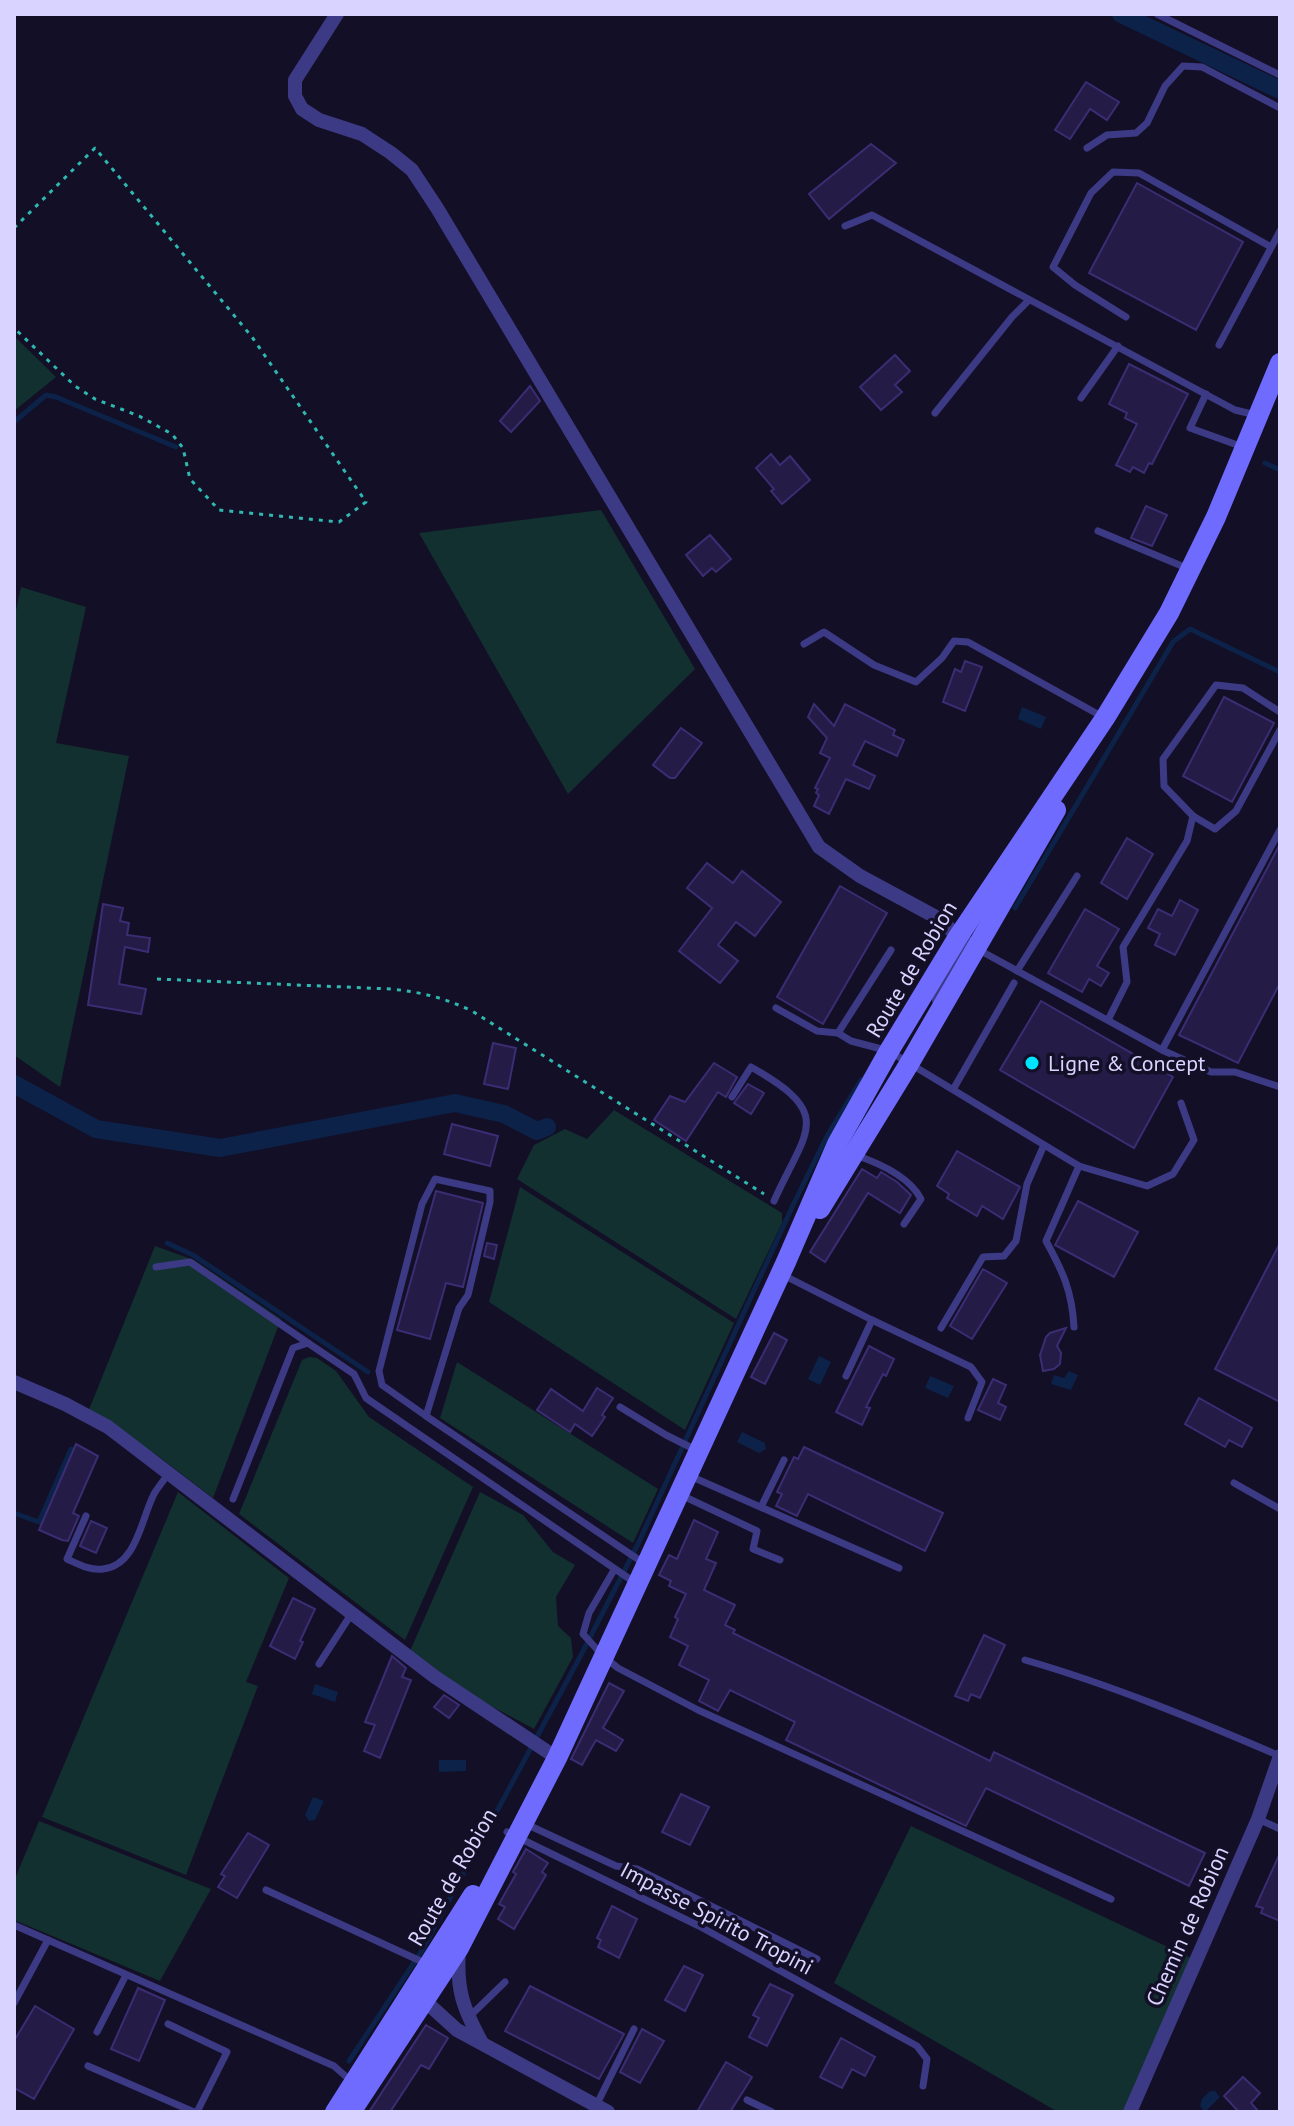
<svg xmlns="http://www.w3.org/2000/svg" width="1294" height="2126" font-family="'PT Sans',sans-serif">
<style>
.green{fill:#12302f}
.water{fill:#0c2248}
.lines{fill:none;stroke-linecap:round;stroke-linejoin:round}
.stream{stroke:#0c2248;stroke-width:5}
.canal{stroke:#0c2248;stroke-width:18}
.building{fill:#241b47;stroke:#3b2d73;stroke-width:2}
.path{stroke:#2fb8b0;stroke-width:3;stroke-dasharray:4 6;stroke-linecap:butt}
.service{stroke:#3d3a85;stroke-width:7}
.minor{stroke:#3d3a85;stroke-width:14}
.secondary{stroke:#6f6bff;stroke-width:20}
.poi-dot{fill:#00e5ff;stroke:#130f26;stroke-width:3}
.labels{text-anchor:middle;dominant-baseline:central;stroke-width:7;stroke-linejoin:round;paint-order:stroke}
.street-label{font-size:22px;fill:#d9d4ff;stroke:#130f26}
.poi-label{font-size:22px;fill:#d9d4ff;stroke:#130f26;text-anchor:start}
</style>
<rect width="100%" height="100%" fill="#130f26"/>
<!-- green -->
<g class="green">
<path d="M14 336 56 377 14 411Z"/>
<path d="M601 510 695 669 568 794 419 533Z"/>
<path d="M21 587 86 607 56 743 129 756 60 1087 14 1055V619Z"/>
<path d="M614 1110 782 1213V1223L736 1319 517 1179 534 1145 565 1129 587 1139Z"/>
<path d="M520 1187 734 1323 685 1430 489 1302Z"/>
<path d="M155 1246 194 1260 281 1319 213 1498 158 1456 88 1412Z"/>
<path d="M309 1357 317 1358 336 1371 369 1417 473 1487 405 1640 239 1514 302 1360Z"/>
<path d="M457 1362 658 1489 633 1543 440 1418Z"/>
<path d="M178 1492 289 1578 246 1682 258 1686 186 1875 42 1817Z"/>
<path d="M480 1492 523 1515 553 1552 575 1565 556 1597 558 1626 571 1638 573 1657 534 1729 465 1692 410 1651Z"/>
<path d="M39 1821 211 1889 160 1981 14 1920V1881Z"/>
<path d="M911 1826 1191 1958 1124 2112H1058L834 1983Z"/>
</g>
<!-- water -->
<g class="water">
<path d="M1022 707 1046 717 1041 729 1018 719Z"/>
<path d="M819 1356 831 1362 820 1385 808 1379Z"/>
<path d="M1069 1371 1078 1375 1071 1390 1051 1384 1054 1375 1064 1378Z"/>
<path d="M930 1376 954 1386 948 1398 925 1388Z"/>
<path d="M742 1432 765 1443 766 1449 759 1453 737 1442Z"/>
<path d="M315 1684 338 1692 335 1702 312 1694Z"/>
<path d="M439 1760H466V1771L439 1772Z"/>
<path d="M313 1797 324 1801 315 1820 309 1821 305 1815Z"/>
<path d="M1210 2091H1215L1220 2097 1205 2112 1200 2106 1202 2099Z"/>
</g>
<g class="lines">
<!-- stream -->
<g class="stream">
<path d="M14 422 46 395 56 397 176 447"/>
<path d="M1265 463 1280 470"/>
<path d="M1015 908 1173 642 1190 629 1280 672"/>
<path d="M167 1243 193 1255 368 1372"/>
<path d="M14 1513 39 1522 71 1449"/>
<path d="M349 2061 421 1952 581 1655 638 1544 794 1203 827 1136 861 1080"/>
</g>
<!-- canal -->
<g class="canal">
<path d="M1121 14 1280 90"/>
<path d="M14 1084 96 1129 220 1148 455 1103 504 1114 537 1131 547 1127"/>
</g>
</g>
<!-- building -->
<g class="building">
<path d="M1086 82 1119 102 1107 120 1090 109 1070 139 1055 130Z"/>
<path d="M871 144 896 163 829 219 809 194Z"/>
<path d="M1137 183 1243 242 1196 330 1089 273Z"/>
<path d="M895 355 910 371 895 385 902 392 881 410 860 387Z"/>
<path d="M1129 364 1188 394 1152 464 1149 463 1144 473 1133 467 1130 472 1116 465 1137 424 1125 418 1127 413 1109 404Z"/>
<path d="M530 386 540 401 511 432 500 421Z"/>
<path d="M771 454 780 465 790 456 810 480 782 504 771 491 774 489 756 468Z"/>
<path d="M1146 506 1167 515 1152 546 1131 538Z"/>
<path d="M710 535 731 559 716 572 712 568 703 576 686 555Z"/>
<path d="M965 661 982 667 965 711 943 702 955 669 961 672Z"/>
<path d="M1224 697 1274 723 1232 802 1183 776Z"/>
<path d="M814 704 834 726 845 704 895 730 893 735 904 740 897 756 865 741 853 765 875 776 869 789 846 779 829 814 814 806 819 795 816 793 818 789 815 788 830 758 820 753 827 738 808 717Z"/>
<path d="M681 728 702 743 675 778H670L653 765Z"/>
<path d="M1127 838 1153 854 1127 899 1101 883Z"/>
<path d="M1280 844V983L1238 1063 1179 1035Z"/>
<path d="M707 863 733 883 742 871 781 902 755 936 736 922 718 945 738 961 720 983 679 951 712 908 687 888Z"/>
<path d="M840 886 887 913 823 1024 777 997Z"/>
<path d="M1180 900 1198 910 1175 955 1155 945 1160 934 1148 928 1158 909 1172 916Z"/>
<path d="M103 904 123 908 120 921 129 923 127 935 150 938 148 952 125 947 119 984 146 989 141 1014 88 1005Z"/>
<path d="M1085 909 1119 929 1097 966 1109 973 1101 986 1089 979 1082 992 1048 973Z"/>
<path d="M1041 1001 1173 1077 1134 1148 1000 1070Z"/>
<path d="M493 1043 516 1048 508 1089 484 1084Z"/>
<path d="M714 1063 737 1077 726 1097 718 1092 686 1141 654 1120 670 1096 685 1102Z"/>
<path d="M748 1084 764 1093 751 1114 734 1103Z"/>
<path d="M452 1124 498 1136 490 1166 444 1154Z"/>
<path d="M957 1151 1020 1187 1003 1219 982 1206 977 1216 947 1198 949 1194 937 1186Z"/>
<path d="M862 1169 877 1178 881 1172 897 1182 911 1195 900 1213 868 1193 825 1262 810 1252Z"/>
<path d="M436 1191 483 1203 463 1287 446 1283 430 1339 397 1330Z"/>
<path d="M1078 1201 1138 1232 1114 1277 1055 1245Z"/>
<path d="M487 1243 497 1245 494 1259 484 1256Z"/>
<path d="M1280 1243V1402L1215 1369Z"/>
<path d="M983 1269 1007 1283 972 1339 950 1326Z"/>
<path d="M1066 1328 1057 1346 1061 1353 1060 1364 1054 1369 1043 1371 1040 1355 1046 1337 1050 1333Z"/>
<path d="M774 1333 787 1340 765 1384 751 1377Z"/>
<path d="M869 1346 894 1359 886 1376 883 1374 866 1407 870 1408 862 1425 836 1412Z"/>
<path d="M993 1379 1006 1385 998 1403 1006 1407 1000 1420 978 1410Z"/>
<path d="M597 1388 613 1398 602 1415 605 1417 592 1436 575 1424 570 1432 537 1410 551 1389 583 1411Z"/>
<path d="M1199 1398 1252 1428 1242 1447 1229 1440 1225 1447 1185 1424Z"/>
<path d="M76 1444 98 1456 73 1513 79 1516 68 1541 62 1540 39 1530Z"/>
<path d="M804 1447 943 1513 925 1551 808 1494 797 1516 776 1506 782 1494 777 1492 794 1457 798 1459Z"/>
<path d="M694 1520 718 1532 706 1559 716 1563 704 1590 735 1605 725 1625 735 1630 733 1633 990 1761 994 1752 1205 1853 1189 1886 986 1788 966 1826 786 1740 795 1722 730 1690 718 1711 699 1701 709 1680 679 1665 688 1646 670 1637 678 1619 675 1617 686 1594 669 1586 671 1581 659 1575 669 1555 677 1559Z"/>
<path d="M91 1521 107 1528 96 1553 80 1546Z"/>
<path d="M293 1598 315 1609 300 1641 303 1642 295 1659 270 1646Z"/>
<path d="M984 1635 1005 1645 980 1698 971 1694 968 1701 955 1696Z"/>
<path d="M392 1656 406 1668 402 1677 411 1680 380 1758 364 1751 375 1725 365 1722Z"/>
<path d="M609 1683 624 1691 603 1728 623 1740 616 1751 596 1740 582 1765 571 1759Z"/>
<path d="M444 1695 459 1705 449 1718 434 1707Z"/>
<path d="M681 1794 709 1807 690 1845 662 1832Z"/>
<path d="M248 1833 269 1845 237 1898 218 1887 225 1876 221 1874Z"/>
<path d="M526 1849 548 1863 542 1872 546 1875 514 1929 498 1919 505 1907 499 1904 516 1874 513 1872Z"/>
<path d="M1280 1853V1921L1261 1913 1263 1908 1256 1906Z"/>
<path d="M612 1906 637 1919 619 1958 598 1947 601 1940 597 1938Z"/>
<path d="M684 1966 703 1975 685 2011 665 2000Z"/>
<path d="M770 1984 793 1995 767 2046 749 2037 759 2018 753 2015Z"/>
<path d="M530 1986 624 2034 599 2079 505 2031Z"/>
<path d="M138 1988 165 2000 139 2061 111 2049Z"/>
<path d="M35 2006 74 2029 34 2099 14 2088V2041Z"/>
<path d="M426 2025 448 2038 429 2069 421 2065 390 2112H369Z"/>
<path d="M642 2029 664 2041 640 2083 620 2072Z"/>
<path d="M841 2038 875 2057 865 2076 852 2069 842 2088 820 2077Z"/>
<path d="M726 2062 752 2077 744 2090 730 2112H697Z"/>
<path d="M1243 2077 1260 2093 1251 2103 1259 2112H1239L1224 2096Z"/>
</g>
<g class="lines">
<!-- path -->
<g class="path">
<path d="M14 228 95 148 252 337 366 502 339 522 219 510 190 479 183 448 172 434 139 416 95 399 75 386 14 328"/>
<path d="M157 979 391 989C421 992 445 998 472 1011L764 1194"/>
</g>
<!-- service -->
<g class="service">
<path d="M1157 14 1280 75"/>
<path d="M1087 148 1107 135 1136 133 1147 123 1165 86 1183 66 1202 67 1280 108"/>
<path d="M845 226 872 215 1235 410 1256 415"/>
<path d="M1126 317 1075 285 1053 267 1091 193 1113 172 1139 173 1271 247"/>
<path d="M1219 345 1280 231"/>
<path d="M1206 394 1190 428 1243 447"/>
<path d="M1081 398 1118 346"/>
<path d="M935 413 1012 317 1029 300"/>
<path d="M1098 531 1189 569"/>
<path d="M804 644 824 632 874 665 916 682 942 658 954 641 968 642 1103 717"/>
<path d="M1280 712 1243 688 1216 685 1163 759 1164 786 1193 816 1215 829 1236 811 1280 730"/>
<path d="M891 950 838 1033 851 1041 889 1051 1079 1166 1147 1186 1173 1174 1194 1140 1181 1103"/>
<path d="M979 950 1162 1050 1211 1072H1235L1280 1087"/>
<path d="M1017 971 1077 876"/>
<path d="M776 1008 817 1031 838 1033"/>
<path d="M1108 1020 1127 982 1123 947 1187 841 1193 816"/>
<path d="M1162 1050 1280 830"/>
<path d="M954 1088 1014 983"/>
<path d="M732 1097 751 1067C836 1115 806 1129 774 1201"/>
<path d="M855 1155C879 1163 909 1176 921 1199L904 1224"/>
<path d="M156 1267 190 1262 308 1343"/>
<path d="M783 1275 872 1320 846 1376"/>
<path d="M872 1320 971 1367 982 1382 968 1418"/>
<path d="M1074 1327C1072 1291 1063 1272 1046 1241L1079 1166"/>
<path d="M941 1328 983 1257 1004 1256 1016 1241 1027 1184 1044 1145"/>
<path d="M620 1407 666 1435 698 1451"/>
<path d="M426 1416 382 1385 379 1371 422 1204 435 1179 490 1191V1202L468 1295 459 1308 426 1416 645 1564"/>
<path d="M690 1476 899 1568"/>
<path d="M1234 1483 1280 1509"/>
<path d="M681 1495 757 1531 753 1549 780 1560"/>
<path d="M233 1499 293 1348 308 1343 354 1374 366 1398 637 1584"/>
<path d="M762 1505 784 1460"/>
<path d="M86 1516 67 1559C78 1564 90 1571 103 1569 137 1565 141 1519 154 1494 158 1487 164 1480 169 1473"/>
<path d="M614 1570 589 1613 583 1634 603 1656 618 1668 698 1710 1111 1899"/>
<path d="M1025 1660C1112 1685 1196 1720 1280 1756"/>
<path d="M319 1664 352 1613"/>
<path d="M1258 1819 1280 1829"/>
<path d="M526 1824 616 1866 637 1869 817 1959"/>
<path d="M507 1832 699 1926 917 2046 927 2059 923 2086"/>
<path d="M266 1890 427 1964"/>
<path d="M14 1925 334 2066 351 2081"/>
<path d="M14 2003 48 1940"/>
<path d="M470 2016 505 1982"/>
<path d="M168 2024 227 2052 197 2112"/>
<path d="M97 2032 126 1975"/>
<path d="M88 2066 194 2112"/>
<path d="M747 2100 772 2112"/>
<path d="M596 2106 634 2029"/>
</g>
<!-- minor -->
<g class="minor">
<path d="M337 14 295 80V96L302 109 319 120 362 134 391 153 412 170 437 208C564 421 691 634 819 847L860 876 934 916 967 943 941 989 939 1000"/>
<path d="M14 1382 65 1404 108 1427 435 1677 557 1758"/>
<path d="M459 1949C456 1990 463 2008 482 2043"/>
<path d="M425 1992V2001L457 2030 608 2112"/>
<path d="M1130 2112 1258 1819 1280 1756"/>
</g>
<!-- secondary -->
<g class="secondary">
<path d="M820 1209 909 1064 1056 810"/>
<path d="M335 2112 473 1895"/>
<path d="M351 2112 459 1948 557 1758 786 1262 837 1144 889 1051 958 937 1105 718 1169 613 1216 517 1280 363"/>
</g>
</g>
<!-- markers -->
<circle class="poi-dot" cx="1032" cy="1063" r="8"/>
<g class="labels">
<!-- street labels -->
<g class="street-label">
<text transform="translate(911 969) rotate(-59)">Route de Robion</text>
<text transform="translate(452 1877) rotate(-60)">Route de Robion</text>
<text transform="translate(717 1918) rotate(28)">Impasse Spirito Tropini</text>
<text transform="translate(1187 1926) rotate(-66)">Chemin de Robion</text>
</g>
<!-- poi labels -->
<g class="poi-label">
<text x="1048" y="1063">Ligne &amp; Concept</text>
</g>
</g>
<!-- border -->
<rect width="1294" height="2126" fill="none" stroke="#d9d4ff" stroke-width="32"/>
</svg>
